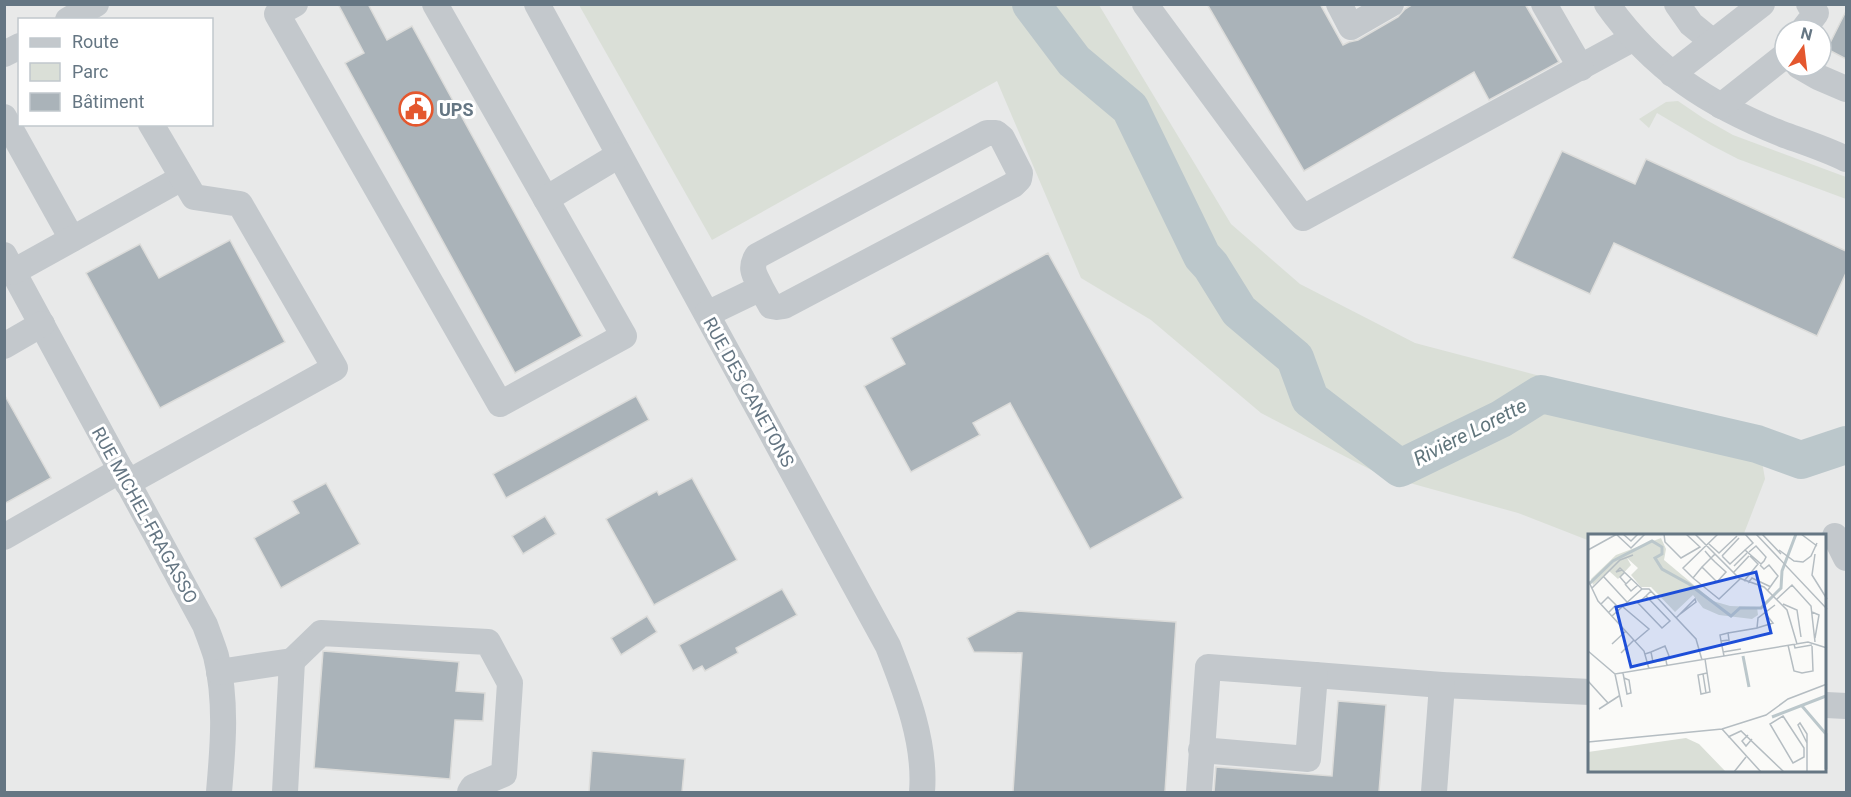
<svg xmlns="http://www.w3.org/2000/svg" width="1851" height="797" font-family="Roboto,sans-serif">
<style>
.built{fill:#e8e9e9;fill-rule:evenodd}
.green{fill:#dadfd7}
.lines{fill:none;stroke-linecap:round;stroke-linejoin:round}
.river{stroke:#bbc7cb;stroke-width:38}
.building{fill:#aab3b9;stroke:#dcdcda;stroke-width:1.5}
.minor{stroke:#c3c8cc;stroke-width:26}
.labels{text-anchor:middle;dominant-baseline:central;stroke-width:6;stroke-linejoin:round;paint-order:stroke}
.poi-label{font-size:18px;font-weight:bold;fill:#657683;stroke:#fff;text-anchor:start}
.street-label{font-size:18px;fill:#657683;stroke:#fff}
.water-label{font-size:20px;font-style:italic;fill:#60757c;stroke:#fff}
.inset-river{fill:none;stroke:#bbc7cb;stroke-width:3}
.inset-road{fill:none;stroke:#b5bdc2;stroke-width:1.5}
.view{fill:#1d4ed8;fill-opacity:0.15;stroke:#1d4ed8;stroke-width:3}
.inset-edge{fill:none;stroke:#657683;stroke-width:3}
</style>
<rect width="100%" height="100%" fill="#fafaf8"/>
<!-- built -->
<path class="built" d="M5 5H1846V792H5ZM20 20H212V124H20ZM1785 30H1821V66H1785ZM1590 536H1826V772H1590Z"/>
<!-- green -->
<g class="green">
<path d="M579 5H1099L1231 224 1300 284 1415 343 1757 433 1765 479 1743 536H1590V541L1518 513 1381 475 1261 413 1151 320 1081 278 997 81 712 240Z"/>
<path d="M1678 101 1703 118 1733 135 1846 177V199L1738 159 1711 145 1657 113 1649 128 1639 119 1666 102Z"/>
</g>
<g class="lines">
<!-- river -->
<path class="river" d="M1031 4 1074 61 1130 108 1202 256 1211 266 1239 311 1295 358 1310 399 1400 468 1501 419 1541 394 1757 444 1801 460 1846 445"/>
</g>
<!-- building -->
<g class="building">
<path d="M338 4H368L387 40 412 26 582 336 515 373 345 63 364 53Z"/>
<path d="M1207 4H1320L1343 45 1349 42 1358 40 1398 17 1405 9 1413 4H1525L1559 62 1489 100 1474 72 1304 171Z"/>
<path d="M1846 11V59L1827 49Z"/>
<path d="M1562 151 1635 184 1646 159 1846 251V273L1817 336 1614 243 1590 294 1512 258Z"/>
<path d="M230 240 285 342 160 408 86 273 140 244 159 278Z"/>
<path d="M1048 253 1183 498 1090 549 1010 403 973 423 980 435 911 472 864 386 905 364 891 338Z"/>
<path d="M4 394 51 478 4 504Z"/>
<path d="M636 396 649 420 506 498 493 474Z"/>
<path d="M692 478 737 560 654 605 606 519 657 491 659 495Z"/>
<path d="M326 483 360 544 281 588 254 538 299 513 292 501Z"/>
<path d="M545 516 556 534 523 554 512 536Z"/>
<path d="M782 589 797 615 736 648 738 653 705 671 702 666 693 671 679 645Z"/>
<path d="M1018 611 1176 622 1165 792H1013L1022 653 974 652 967 638Z"/>
<path d="M647 616 657 632 621 655 611 638Z"/>
<path d="M323 651 459 662 456 691 485 693 483 721 455 720 450 779 314 768Z"/>
<path d="M1338 701 1386 705 1379 792H1214L1216 767 1332 776Z"/>
<path d="M592 751 685 759 682 792H589Z"/>
</g>
<g class="lines">
<!-- minor -->
<g class="minor">
<path d="M295 4 277 14 500 404 624 336 435 4"/>
<path d="M537 4 888 646C906 692 926 742 922 792"/>
<path d="M1145 4 1303 218 1634 38"/>
<path d="M1339 4 1351 27 1391 4"/>
<path d="M1544 4 1581 68"/>
<path d="M1607 4C1653 69 1709 105 1782 134 1804 142 1826 149 1846 159"/>
<path d="M1677 4 1691 24 1713 42"/>
<path d="M68 20 96 4"/>
<path d="M1803 30 1816 13 1809 4"/>
<path d="M4 54 20 46"/>
<path d="M1799 66 1818 77 1846 89"/>
<path d="M1672 74 1762 4"/>
<path d="M1721 106 1783 57 1785 58"/>
<path d="M4 117 72 239"/>
<path d="M546 199 619 155"/>
<path d="M4 255 205 625C209 636 213 646 216 656 227 701 223 747 219 792"/>
<path d="M13 272 182 178"/>
<path d="M707 314 761 288C755 275 749 269 757 256L987 133H996L1002 138 1020 173 1019 179 1013 185 784 306 777 307 771 306 761 288"/>
<path d="M4 346 42 324"/>
<path d="M127 483 335 368 240 204 194 197 151 124"/>
<path d="M1835 536 1846 558"/>
<path d="M4 537 121 470"/>
<path d="M292 661 321 633 488 642 510 683 504 774 473 787 470 792"/>
<path d="M219 672 292 661 285 792"/>
<path d="M1315 675 1442 685 1590 692"/>
<path d="M1826 705 1846 706"/>
<path d="M1199 792 1208 667 1315 675 1308 759 1201 750"/>
<path d="M1434 792 1442 685"/>
</g>
</g>
<!-- icons -->
<defs>
<symbol id="civic-ring" viewBox="-11 -11 22 22"><circle r="9.5" fill="#fff" stroke="#e4572e" stroke-width="1.5"/><path d="M-.6-6.5H3V-4.5H.6V-3L4-1V1h2V6H-6V1h2V-1L-.6-3ZM-1.2 2.5V6h2.4V2.5Z" fill="#e4572e"/></symbol>
</defs>
<g fill-rule="evenodd">
<use href="#civic-ring" x="397" y="90" width="38" height="38"/>
</g>
<g class="labels">
<!-- poi labels -->
<g class="poi-label">
<text x="439" y="109">UPS</text>
</g>
<!-- street labels -->
<g class="street-label">
<text transform="translate(749 392) rotate(61)">RUE DES CANETONS</text>
<text transform="translate(145 515) rotate(61)">RUE MICHEL-FRAGASSO</text>
</g>
<!-- water labels -->
<g class="water-label">
<text transform="translate(1470 432) rotate(-27)">Rivière Lorette</text>
</g>
</g>
<!-- overview -->
<g transform="translate(1588 534)">
<rect width="238" height="238" fill="#fafaf8"/>
<path d="M73 4 78 15 76 26 125 67 142 72 169 73 170 81 164 85 131 81 115 74 105 61 87 78 63 53H53L43 41 50 34 39 24 43 31 30 45 21 37 5 51 3 45 28 21ZM98 204 111 210 138 238H0V218Z" fill="#dadfd7"/>
<path class="inset-river" d="M1 50 25 27 64 7 74 13V20L67 24 74 35 101 50 143 82 152 74H173L193 54 194 37 208 0M155 122 161 153M214 172 238 200V235M184 183 238 162"/>
<path class="inset-road" d="M28 0 43 14 57 0M35 0 43 7 50 0M76 0 77 8 93 24 112 13 98 0M107 0 151 44 176 53 199 76 209 110M157 0 165 9 157 16 173 30 176 27 178 23 168 12 161 18M168 0 239 75M174 0 193 20M213 0 229 12M121 10 131 19 149 2M0 16 29 0M191 16 206 27 215 28 223 22 229 9M117 17 123 24 127 28 138 38 129 48 114 33 127 20M227 20 224 41 239 65M134 22 142 30 157 16M134 22 151 4M172 31 176 35 181 31 190 42 180 56M146 32 159 19M114 33 105 44 95 34 130 0M34 36 28 38 32 34 54 55M37 38 32 43 38 50 43 45M145 39 161 22M15 42 39 68M105 44 131 65 152 45M0 46 10 67 56 117 61 135M156 47 170 30 162 22M160 49 164 44 183 53M37 50 43 57 50 51M4 54 32 26 45 21M58 62 82 87 74 94 50 69 58 62 63 57M189 65 204 51 223 72 227 108M13 70 20 63 28 71 21 78M195 70 209 76 213 103M35 73 61 95 47 107M224 78 231 81 227 104M24 82 54 55H61L108 105 114 126M88 84 107 65 108 68 91 81M169 94 185 89 177 79M140 99 169 94 170 84 187 71M133 107 132 101 140 99 141 106 133 107 136 122M24 110 38 97M206 110 207 114 224 111M200 111 206 137 214 139 225 137 224 112M0 117 27 140 220 108 239 114M63 118 77 112 81 122 78 126M135 118 153 115M33 119 46 106M57 120 63 118 65 128 78 126 79 132M117 125 122 158 113 160 110 141 119 139M35 139 39 160 43 159 41 146 36 144M27 140 34 173M115 140 118 159M0 147 20 169M11 175 31 162M195 182 216 214V223L205 229 182 190ZM134 195 173 238M160 201 154 207 158 212 164 205M140 203 153 197 196 238M0 208 134 195 178 181 200 165 239 150M219 209 210 191 212 189 219 200V238M146 238 158 223"/>
<path class="view" d="M168 38 183 99 43 133 28 73Z"/>
<rect width="238" height="238" class="inset-edge"/>
</g>
<!-- border -->
<rect width="1851" height="797" fill="none" stroke="#657683" stroke-width="12"/>
<!-- legend -->
<rect x="18" y="18" width="195" height="108" fill="#ffffff" stroke="#c1c8cd" stroke-width="1.5"/>
<rect x="30" y="38" width="30" height="9" fill="#c3c8cc" stroke="#c1c8cd" stroke-width="1.5"/>
<text x="72" y="48" font-size="18" fill="#657683">Route</text>
<rect x="30" y="63" width="30" height="18" fill="#dadfd7" stroke="#c1c8cd" stroke-width="1.5"/>
<text x="72" y="78" font-size="18" fill="#657683">Parc</text>
<rect x="30" y="93" width="30" height="18" fill="#aab3b9" stroke="#c1c8cd" stroke-width="1.5"/>
<text x="72" y="108" font-size="18" fill="#657683">Bâtiment</text>
<!-- north arrow -->
<g transform="translate(1803 48) rotate(14)"><circle r="28" fill="#ffffff" stroke="#c1c8cd" stroke-width="1.5"/>
<path d="M0-4.5L10 22L0 15L-10 22Z" fill="#e4572e"/>
<text y="-9" font-size="16" font-weight="bold" text-anchor="middle" fill="#657683">N</text>
</g>
</svg>
